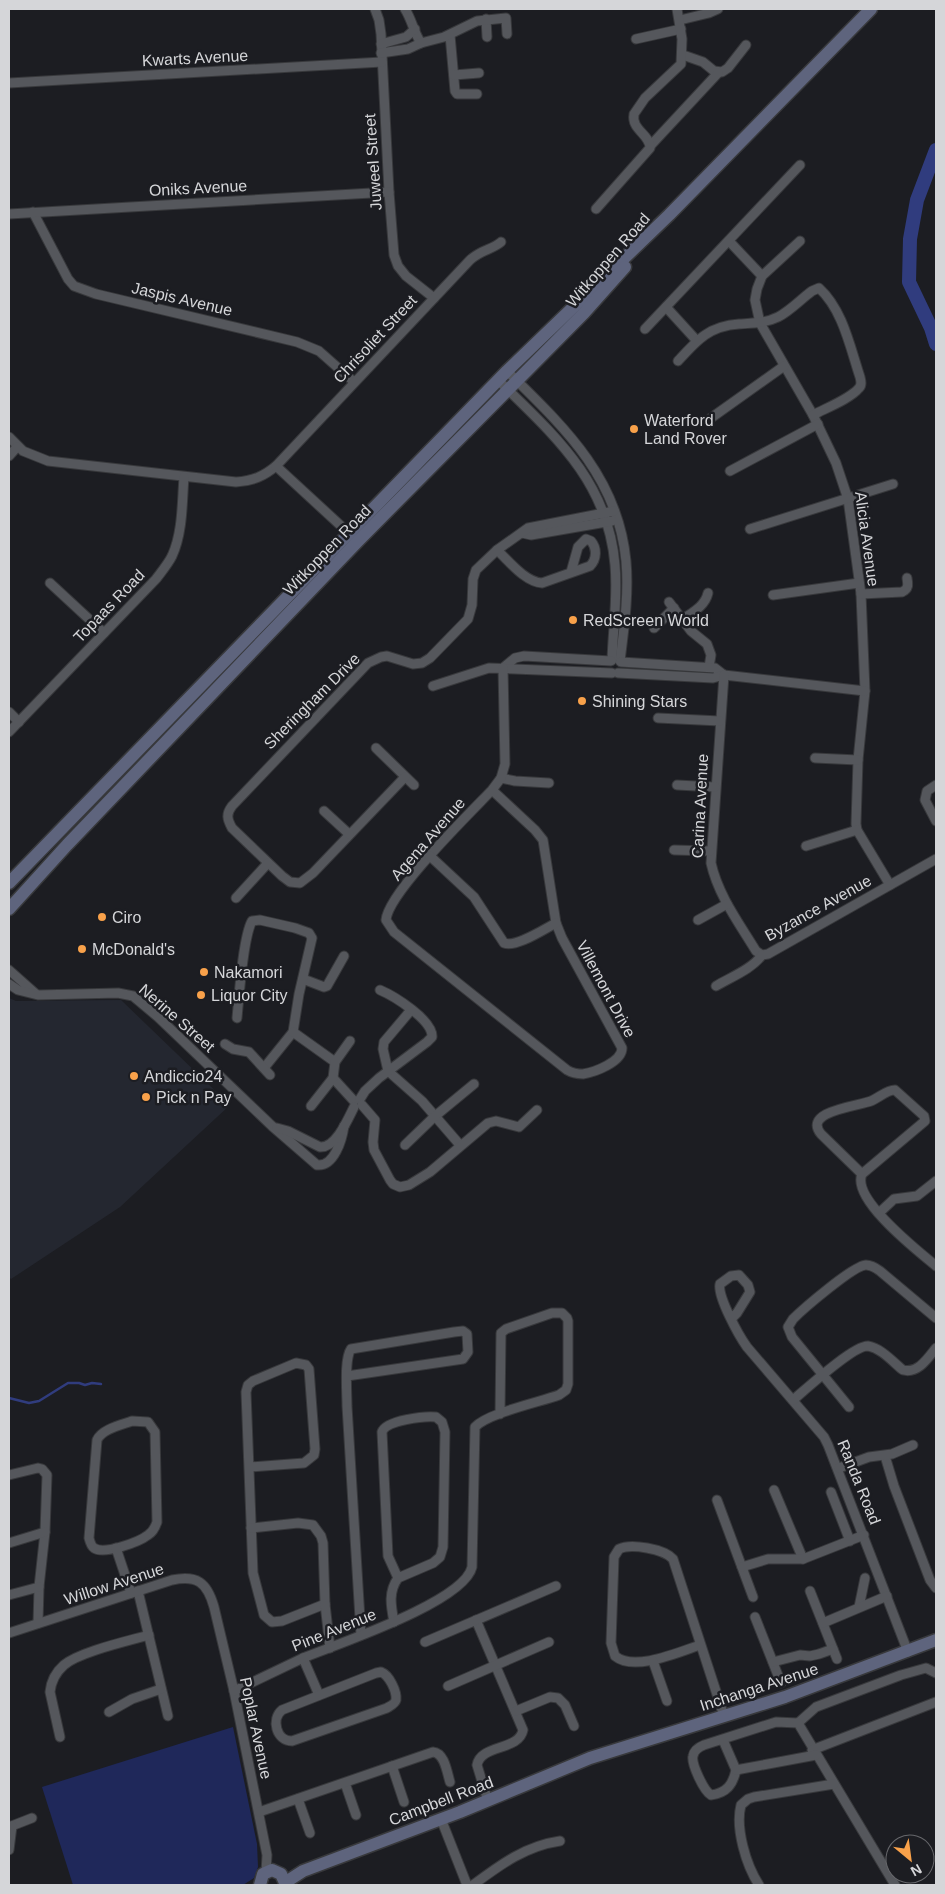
<svg xmlns="http://www.w3.org/2000/svg" width="945" height="1894" font-family="Helvetica,sans-serif">
<style>
.built{fill:#242730}
.green{fill:#1f285a}
.lines{fill:none;stroke-linecap:round;stroke-linejoin:round}
.stream{stroke:#303c7e;stroke-width:2.5}
.river{stroke:#303c7e;stroke-width:14}
.street-casing{stroke:#38393c;stroke-width:11}
.secondary-casing{stroke:#38393c;stroke-width:15}
.street{stroke:#55575c;stroke-width:9}
.secondary{stroke:#5e647d;stroke-width:12}
.poi-dot{fill:#f8a14a;stroke:#1c1d22;stroke-width:2}
.labels{text-anchor:middle;dominant-baseline:central;stroke-width:5;stroke-linejoin:round;paint-order:stroke}
.street-label{font-size:16px;fill:#d5d6d9;stroke:#1c1d22}
.poi-label{font-size:16px;fill:#d5d6d9;stroke:#1c1d22;text-anchor:start}
</style>
<rect width="100%" height="100%" fill="#1c1d22"/>
<!-- built -->
<path class="built" d="M9 998 16 1001 121 1000 230 1105 120 1207 11 1279 9 1277Z"/>
<!-- green -->
<path class="green" d="M233 1727 257 1844 258 1867 254 1878 243 1885H73L42 1787Z"/>
<g class="lines">
<!-- stream -->
<path class="stream" d="M9 1398 29 1403 39 1401 68 1383H79L85 1385 92 1383 101 1384"/>
<!-- river -->
<path class="river" d="M936 150 917 200 910 239 909 282 931 328 936 344"/>
<defs>
<g id="street">
<path d="M375 9 379 20 381 34 389 192 394 255 398 266 406 276 434 298"/>
<path d="M405 9C412 20 414 33 421 43"/>
<path d="M486 19 487 37"/>
<path d="M680 20 709 13 718 9"/>
<path d="M450 35 455 91 457 94H477"/>
<path d="M636 39 681 29"/>
<path d="M381 44 406 37 415 29"/>
<path d="M381 53 408 49 421 43 444 37 477 21 506 18 507 34"/>
<path d="M683 55 703 62 714 71 722 72 728 68 746 45"/>
<path d="M454 75 479 73"/>
<path d="M9 83 382 62"/>
<path d="M651 145 718 73"/>
<path d="M596 209 650 148C650 134 631 130 634 114L645 98 681 64 682 39 677 9"/>
<path d="M33 212 68 279 74 286 96 294 297 342 319 351 354 382"/>
<path d="M9 214 389 192"/>
<path d="M729 241 762 276"/>
<path d="M800 241 762 276 757 289 755 300 760 323 813 415 836 463 848 499 861 594 865 691 858 760 856 824 857 830 890 885"/>
<path d="M666 307 697 341"/>
<path d="M645 329 800 165"/>
<path d="M678 361C697 340 709 326 739 324 753 323 766 323 778 317 790 311 801 299 812 291L819 288C843 310 850 347 860 377 861 381 862 385 859 388 850 399 826 408 813 415"/>
<path d="M507 371C564 427 618 477 626 561 629 594 624 628 620 661"/>
<path d="M498 380C554 435 608 481 615 565 618 597 613 628 612 660"/>
<path d="M711 418 784 366"/>
<path d="M9 437 23 451 48 461 236 482C253 481 264 476 276 466L470 260C482 249 492 250 501 242"/>
<path d="M9 456 17 447"/>
<path d="M276 466 353 537"/>
<path d="M730 471 818 424"/>
<path d="M750 529 893 484"/>
<path d="M522 533 531 535 612 521"/>
<path d="M497 550C509 561 525 582 542 583L590 566C597 559 597 548 591 541L586 539 578 547 571 572"/>
<path d="M50 583 104 633"/>
<path d="M861 594 902 592C909 589 908 584 907 578"/>
<path d="M773 595 859 583"/>
<path d="M669 602 691 631 707 644 711 655 709 667"/>
<path d="M683 619C693 612 705 606 708 593"/>
<path d="M654 628 674 608"/>
<path d="M621 662 715 668 724 675"/>
<path d="M503 668 515 658 524 656 611 661"/>
<path d="M618 673 713 678 724 675 865 691"/>
<path d="M724 675 711 863C718 895 739 923 756 951L762 955"/>
<path d="M433 686 489 668 612 673"/>
<path d="M9 712 19 722"/>
<path d="M658 718 720 721"/>
<path d="M9 732 156 579C162 571 168 564 172 556 183 532 182 502 184 477"/>
<path d="M376 748 414 785"/>
<path d="M815 758 858 760"/>
<path d="M405 777 313 873 300 883 290 882 282 876 232 828C227 819 226 814 232 806L368 663 381 657 387 656 413 664 422 663 430 658 468 619 472 605 473 579 476 570 497 550 528 528 614 511"/>
<path d="M501 778 515 781 549 783"/>
<path d="M677 785 715 787"/>
<path d="M936 785 927 791 925 800 936 821"/>
<path d="M492 790 535 830 543 840 556 923 562 938 622 1048C622 1062 595 1072 583 1074 577 1074 572 1073 567 1070L394 932 386 920C388 893 470 813 492 790L501 778 505 764 503 668"/>
<path d="M324 811 349 834"/>
<path d="M806 846 857 830"/>
<path d="M674 850 710 851"/>
<path d="M430 856 474 897 504 943C516 948 544 929 556 923"/>
<path d="M236 898 268 863"/>
<path d="M698 920 727 904"/>
<path d="M9 970 36 994"/>
<path d="M303 979 324 987 327 986 344 956"/>
<path d="M9 984 18 990 38 995 118 993 133 996 158 1017 272 1126 317 1165C334 1167 342 1140 344 1126"/>
<path d="M716 986C731 977 752 969 762 955L768 954 936 859"/>
<path d="M411 1010 384 1042 383 1049 388 1071 422 1101 460 1145"/>
<path d="M237 1018C239 997 243 937 252 921L260 920 295 928 309 933 312 938 299 994 293 1032 264 1068"/>
<path d="M293 1032 335 1062"/>
<path d="M225 1044 233 1049 249 1052 270 1075"/>
<path d="M333 1078 354 1101"/>
<path d="M360 1099 365 1091 379 1078 427 1042 432 1037C433 1020 394 996 380 990"/>
<path d="M362 1105 375 1120 373 1142 374 1150 390 1180 393 1184 400 1187 409 1185 430 1172 488 1123 496 1121 519 1127 537 1110"/>
<path d="M311 1106 333 1078 335 1062 350 1041"/>
<path d="M277 1128 288 1131 320 1147C336 1148 348 1119 354 1107"/>
<path d="M405 1145 434 1117 474 1084"/>
<path d="M862 1174 821 1134C802 1111 859 1106 871 1101 879 1098 886 1090 895 1090L924 1116 925 1121 862 1174C851 1199 918 1251 936 1266"/>
<path d="M879 1213 894 1199 917 1196 936 1181"/>
<path d="M732 1318 737 1313 750 1292 748 1285 739 1275 731 1276 720 1284C717 1296 739 1336 747 1347L824 1437 828 1445 908 1652"/>
<path d="M347 1376 463 1359 468 1352 467 1334 463 1331 454 1332 351 1349C344 1359 347 1392 347 1406L361 1635"/>
<path d="M793 1400C806 1389 854 1345 868 1346 881 1348 893 1362 903 1370 918 1374 928 1358 936 1348"/>
<path d="M849 1407 792 1337 788 1327 793 1319C803 1309 854 1265 866 1265 872 1265 876 1268 880 1271L936 1318"/>
<path d="M132 1421 148 1422 155 1432 157 1522C155 1528 153 1532 148 1535 139 1542 104 1555 94 1548 91 1546 90 1542 89 1538L97 1440C102 1429 121 1425 132 1421Z"/>
<path d="M885 1456 894 1486 930 1580 936 1588"/>
<path d="M250 1467 304 1463 314 1455 315 1449 309 1369 306 1365 296 1363 253 1381 248 1385 246 1392 253 1573 264 1615 272 1622 282 1621 325 1604"/>
<path d="M839 1468 869 1457 892 1454 913 1445"/>
<path d="M9 1475 38 1468 42 1469 47 1475 45 1532 39 1587 38 1623"/>
<path d="M774 1490 803 1559"/>
<path d="M831 1492 850 1541"/>
<path d="M717 1500 753 1597"/>
<path d="M251 1528 298 1523 313 1525 321 1536 323 1543 325 1604 330 1648"/>
<path d="M9 1543 45 1532"/>
<path d="M116 1548 131 1593"/>
<path d="M742 1567 768 1559H803L864 1535"/>
<path d="M138 1591 168 1716"/>
<path d="M810 1591 837 1659"/>
<path d="M9 1595 39 1587"/>
<path d="M859 1607 865 1578"/>
<path d="M755 1617 781 1683"/>
<path d="M476 1620 523 1730C519 1751 481 1744 477 1765L488 1801"/>
<path d="M394 1622C391 1606 388 1592 398 1578L433 1563 440 1557 443 1547 445 1432 442 1422 436 1417C425 1416 386 1420 382 1432L388 1556 398 1578"/>
<path d="M823 1623 887 1596"/>
<path d="M9 1633 172 1580C197 1575 207 1582 214 1607L234 1691 267 1855 266 1872"/>
<path d="M425 1642 556 1586"/>
<path d="M700 1645C679 1652 634 1672 615 1656L611 1643 614 1557 619 1549C631 1543 664 1549 673 1559L724 1716"/>
<path d="M303 1658 319 1695"/>
<path d="M653 1661 667 1701"/>
<path d="M773 1662 800 1655 810 1656 819 1654 833 1649"/>
<path d="M381 1672C389 1675 397 1691 396 1700 395 1704 390 1706 387 1708L292 1741C276 1741 271 1719 282 1710L376 1673Z"/>
<path d="M448 1686 549 1642"/>
<path d="M234 1691C257 1680 280 1669 303 1658 337 1644 464 1602 472 1567L475 1427C488 1413 540 1402 559 1395L566 1390 568 1384V1321L567 1318 562 1313H552L506 1329 501 1333 500 1414"/>
<path d="M516 1711 550 1697 558 1698 565 1705 574 1726"/>
<path d="M109 1712 132 1699 161 1689"/>
<path d="M798 1723 816 1707 901 1675 926 1668 936 1673"/>
<path d="M60 1737 50 1692C51 1682 56 1672 64 1665 79 1652 128 1641 149 1635"/>
<path d="M723 1740 736 1770C733 1784 727 1793 711 1795 704 1791 691 1764 693 1756 694 1750 699 1747 704 1745L776 1722 798 1723 895 1885"/>
<path d="M812 1750 936 1702"/>
<path d="M392 1766 404 1802"/>
<path d="M736 1770 816 1755"/>
<path d="M345 1783 356 1815"/>
<path d="M298 1799 310 1833"/>
<path d="M259 1812 433 1752C445 1753 447 1773 450 1782"/>
<path d="M441 1819 467 1885"/>
<path d="M9 1827 32 1818"/>
<path d="M9 1850 12 1826"/>
<path d="M473 1885C500 1865 525 1846 560 1841"/>
<path d="M759 1885C746 1865 735 1828 741 1805L748 1799 754 1797 834 1784"/>
</g>
<g id="secondary">
<path d="M9 883 507 371 669 215 871 9"/>
<path d="M9 909 67 845 358 541 584 313 625 267"/>
<path d="M286 1882 303 1871 460 1812 590 1758 785 1697 936 1640"/>
<path d="M260 1885 263 1874 272 1870 281 1874 286 1885"/>
</g>
</defs>
<!-- street casing -->
<use href="#street" class="street-casing"/>
<!-- secondary casing -->
<use href="#secondary" class="secondary-casing"/>
<!-- street -->
<use href="#street" class="street"/>
<!-- secondary -->
<use href="#secondary" class="secondary"/>
</g>
<!-- markers -->
<g class="poi-dot">
<circle cx="634" cy="429" r="5"/>
<circle cx="573" cy="620" r="5"/>
<circle cx="582" cy="701" r="5"/>
<circle cx="102" cy="917" r="5"/>
<circle cx="82" cy="949" r="5"/>
<circle cx="204" cy="972" r="5"/>
<circle cx="201" cy="995" r="5"/>
<circle cx="134" cy="1076" r="5"/>
<circle cx="146" cy="1097" r="5"/>
</g>
<g class="labels">
<!-- street labels -->
<g class="street-label">
<text transform="translate(195 58) rotate(-3)">Kwarts Avenue</text>
<text transform="translate(373 162) rotate(-94)">Juweel Street</text>
<text transform="translate(198 188) rotate(-3)">Oniks Avenue</text>
<text transform="translate(608 260) rotate(-49)">Witkoppen Road</text>
<text transform="translate(182 299) rotate(13)">Jaspis Avenue</text>
<text transform="translate(375 339) rotate(-47)">Chrisoliet Street</text>
<text transform="translate(867 539) rotate(82)">Alicia Avenue</text>
<text transform="translate(327 550) rotate(-46)">Witkoppen Road</text>
<text transform="translate(109 606) rotate(-46)">Topaas Road</text>
<text transform="translate(312 701) rotate(-45)">Sheringham Drive</text>
<text transform="translate(700 806) rotate(-87)">Carina Avenue</text>
<text transform="translate(428 839) rotate(-49)">Agena Avenue</text>
<text transform="translate(818 908) rotate(-29)">Byzance Avenue</text>
<text transform="translate(606 989) rotate(62)">Villemont Drive</text>
<text transform="translate(177 1018) rotate(41)">Nerine Street</text>
<text transform="translate(859 1482) rotate(68)">Randa Road</text>
<text transform="translate(114 1584) rotate(-18)">Willow Avenue</text>
<text transform="translate(334 1630) rotate(-22)">Pine Avenue</text>
<text transform="translate(759 1687) rotate(-18)">Inchanga Avenue</text>
<text transform="translate(256 1728) rotate(78)">Poplar Avenue</text>
<text transform="translate(441 1801) rotate(-21)">Campbell Road</text>
</g>
<!-- poi labels -->
<g class="poi-label">
<text x="644" y="420">Waterford<tspan x="644" dy="18">Land Rover</tspan></text>
<text x="583" y="620">RedScreen World</text>
<text x="592" y="701">Shining Stars</text>
<text x="112" y="917">Ciro</text>
<text x="92" y="949">McDonald's</text>
<text x="214" y="972">Nakamori</text>
<text x="211" y="995">Liquor City</text>
<text x="144" y="1076">Andiccio24</text>
<text x="156" y="1097">Pick n Pay</text>
</g>
</g>
<!-- border -->
<rect width="945" height="1894" fill="none" stroke="#d5d6d9" stroke-width="20"/>
<!-- north arrow -->
<g transform="translate(910 1859) rotate(151)"><circle r="24" fill="#1c1d22" stroke="#66676b"/>
<path d="M0-4L9 19L0 12L-9 19Z" fill="#f8a14a"/>
<text y="-8" font-size="14" font-weight="bold" text-anchor="middle" fill="#d5d6d9">N</text>
</g>
</svg>
